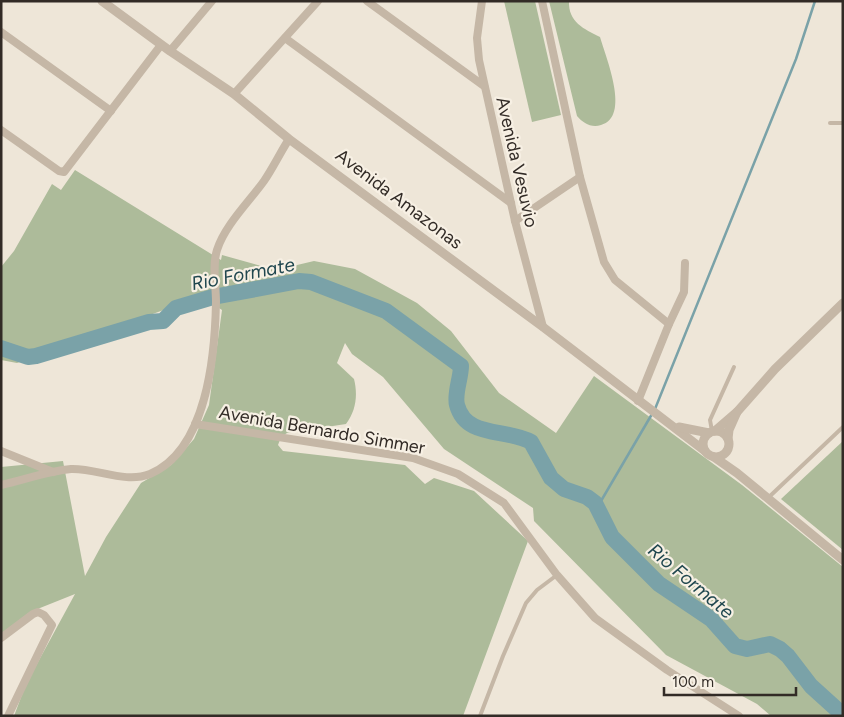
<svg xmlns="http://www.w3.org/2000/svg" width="844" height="717" font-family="Figtree,sans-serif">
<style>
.green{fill:#adbb9a}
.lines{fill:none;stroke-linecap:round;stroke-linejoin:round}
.stream{stroke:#7aa2a8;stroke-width:2.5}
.river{stroke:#7aa2a8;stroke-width:16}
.service{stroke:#c5b7a6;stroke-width:4}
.minor{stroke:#c5b7a6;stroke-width:8}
.tertiary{stroke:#c5b7a6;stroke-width:9}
.labels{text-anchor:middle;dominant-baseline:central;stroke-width:4.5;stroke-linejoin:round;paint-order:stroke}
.street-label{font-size:18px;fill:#322b26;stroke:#f7f0e4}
.water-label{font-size:19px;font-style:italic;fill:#20474f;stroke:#f7f0e4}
</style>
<rect width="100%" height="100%" fill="#eee6d8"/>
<!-- green -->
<g class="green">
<path d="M504 1H535L561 115 532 122Z"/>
<path d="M549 1H569C568 22 584 29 600 37 606 58 631 117 601 125 591 128 583 123 577 116Z"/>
<path d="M75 170 221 260 222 255 276 270 314 261 355 269 417 303 451 331 499 393 556 433 594 376 742 485 843 567V716H771L757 704 666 655 534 521 533 508 444 449 383 377 352 354 345 343 337 363 354 379C358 395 356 411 346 424L287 433 281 437 278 445 283 451 405 465 425 484 434 478 474 491 528 541 463 716H14L26 684 75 594 30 612 1 634V467L63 461 85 576 106 537 141 483 171 465 194 439 209 405 222 310 219 308V290L17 363 1 360V267L14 251 52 184 61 190Z"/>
<path d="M843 441V550L781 499Z"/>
</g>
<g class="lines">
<!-- stream -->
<g class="stream">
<path d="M655 409 796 59 815 1"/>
<path d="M595 504 601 501 652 414"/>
</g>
<!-- river -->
<path class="river" d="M1 348 28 357 36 356 149 322 163 321 176 308 213 297 299 281 311 282 386 311 461 366C461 378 454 394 457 405 466 439 507 428 531 442L551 478 564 489 587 497 595 503 612 537 659 584 711 619 735 646 747 649 770 644 780 649 788 656 811 686 843 715"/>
<!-- service -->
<g class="service">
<path d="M830 123H843"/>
<path d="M712 431 710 420 734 367"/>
<path d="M769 497 843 427"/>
<path d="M480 716 503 656 526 603 537 590 557 575"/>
</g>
<!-- minor -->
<g class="minor">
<path d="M367 1 484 86"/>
<path d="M482 1 477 38 479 60 515 221 543 327"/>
<path d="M542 1 580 177"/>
<path d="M1 32 111 111"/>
<path d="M285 38 511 203"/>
<path d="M170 51 212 1"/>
<path d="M234 94 318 1"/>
<path d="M1 130 59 171 64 172 161 45"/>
<path d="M515 221 580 177 604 262 615 280 669 324 638 401"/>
<path d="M669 324 684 292 685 263"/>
<path d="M195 424 413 458 458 474 504 503 557 575 595 618 667 670 739 716"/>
<path d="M1 451 53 472"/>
<path d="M1 485C24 480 48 471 71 469 97 468 125 484 150 474 207 450 215 355 216 302 216 286 212 266 217 250 225 225 249 202 264 181 273 168 280 153 289 139"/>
<path d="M1 638 33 614 38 612 44 615 52 625 8 716"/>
</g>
<!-- tertiary -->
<g class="tertiary">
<path d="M102 1 170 51 234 94 289 139 543 327 705 451"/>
<path d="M679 427 709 433"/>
<circle cx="716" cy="444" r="13"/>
<path d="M715 431 737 412 775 369 843 303"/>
<path d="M728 439 729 430 737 412"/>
<path d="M714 457 737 473 843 560"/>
</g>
</g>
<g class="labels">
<!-- street labels -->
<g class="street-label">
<text transform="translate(517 162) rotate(77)">Avenida Vesuvio</text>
<text transform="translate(399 199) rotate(37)">Avenida Amazonas</text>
<text transform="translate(322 430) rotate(10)">Avenida Bernardo Simmer</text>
</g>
<!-- water labels -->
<g class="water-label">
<text transform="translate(243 274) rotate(-11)">Rio Formate</text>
<text transform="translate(691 581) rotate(40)">Rio Formate</text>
</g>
</g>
<!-- border -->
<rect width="844" height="717" fill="none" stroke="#322b26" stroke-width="5"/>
<!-- scale -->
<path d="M664 687v8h132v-8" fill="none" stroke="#322b26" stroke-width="2.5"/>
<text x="672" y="687" font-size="15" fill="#322b26" stroke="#f7f0e4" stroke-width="4" paint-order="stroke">100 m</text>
</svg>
